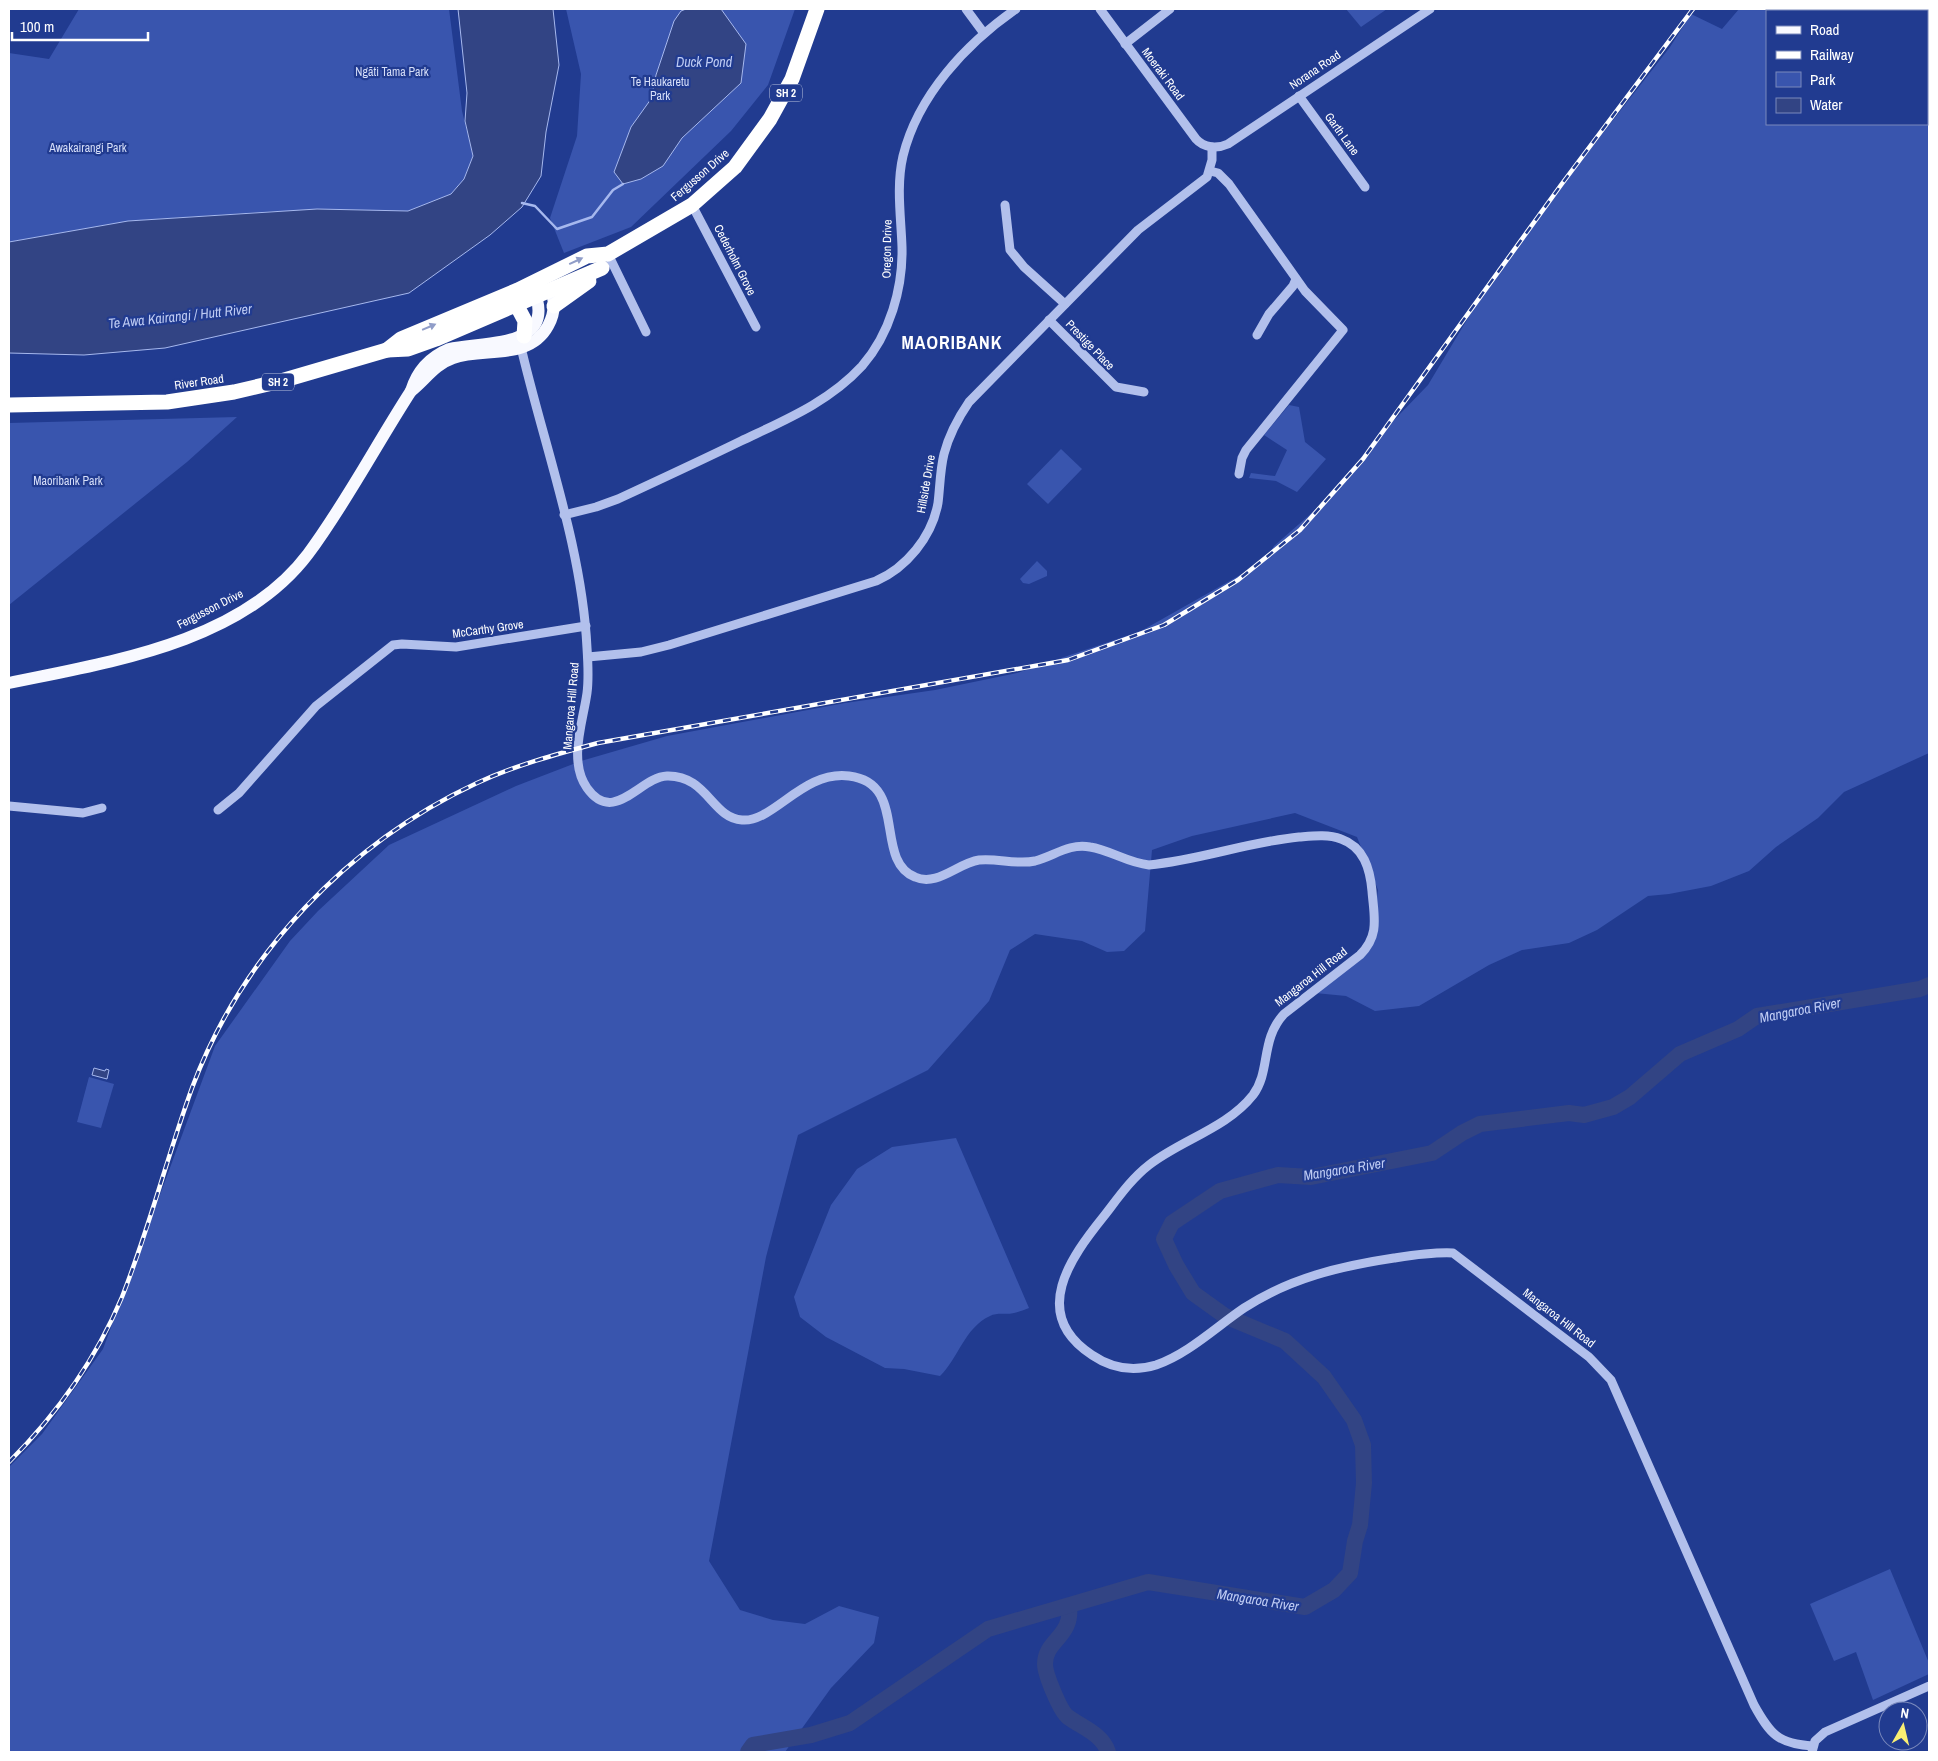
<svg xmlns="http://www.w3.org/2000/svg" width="1938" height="1761" font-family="'Archivo Narrow',sans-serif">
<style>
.green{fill:#3955ae;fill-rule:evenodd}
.water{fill:#324484;stroke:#a6b8ee}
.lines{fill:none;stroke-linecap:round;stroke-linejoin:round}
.stream{stroke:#a6b8ee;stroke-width:2.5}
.river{stroke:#324484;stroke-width:16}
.minor{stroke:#b2c0ec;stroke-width:9}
.major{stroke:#f8f9ff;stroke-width:12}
.highway{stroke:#fff;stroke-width:15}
.rail-casing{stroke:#fff;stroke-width:4.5}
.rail{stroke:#213b90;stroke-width:2.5;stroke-dasharray:8;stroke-linecap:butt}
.oneway{fill:#909dc8}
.labels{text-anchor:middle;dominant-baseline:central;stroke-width:4.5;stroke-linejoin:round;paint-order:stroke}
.shield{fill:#213b90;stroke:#bcc4de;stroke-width:1}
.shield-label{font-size:11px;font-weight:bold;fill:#fff}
.street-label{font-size:12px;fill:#fff;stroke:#213b90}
.park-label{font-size:12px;fill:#d7dff9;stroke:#213b90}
.water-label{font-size:14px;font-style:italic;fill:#becbf3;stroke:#213b90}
.district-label{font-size:18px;font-weight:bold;letter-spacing:1px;fill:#fff;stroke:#213b90}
</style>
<rect width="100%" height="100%" fill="#213b90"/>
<!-- green -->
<g class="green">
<path d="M79 9H449L462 111 473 156 464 179 451 194 408 211H276L128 221 9 242V53L49 59Z"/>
<path d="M566 9H795L768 85 731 131 631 227 564 253 550 218 577 136 581 74Z"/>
<path d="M1346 9H1387L1361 27Z"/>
<path d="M1739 9H1929V753L1844 792 1818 818 1776 847 1749 871 1711 886 1669 894 1648 896 1597 930 1569 943 1522 950 1489 965 1419 1006 1375 1011 1346 996 1315 993 1370 942 1378 890 1357 837 1295 813 1192 836 1152 850 1145 931 1124 951 1107 952 1082 941 1035 934 1010 950 989 1001 928 1070 798 1135 766 1257 709 1561 740 1610 773 1620 805 1624 839 1606 879 1617 874 1643 831 1688 785 1752H9V1467L42 1434 103 1349 215 1046 290 941 318 911 389 845 516 786 581 761 667 736 845 703 935 690 1017 673 1141 631 1265 561 1274 546 1322 504 1370 454 1368 447 1428 385 1474 308 1497 277V269L1670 47 1691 14 1722 29ZM1767 11H1927V124H1767Z"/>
<path d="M1289 405 1299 407 1305 442 1326 459 1297 492 1276 481 1249 478 1251 473 1275 476 1287 450 1264 435Z"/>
<path d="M237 417 187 462 9 605V423Z"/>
<path d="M1061 449 1082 469 1048 504 1027 484Z"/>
<path d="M1037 561 1047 571V576L1029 584 1023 583 1020 579Z"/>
<path d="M89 1077 114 1084 101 1128 77 1122Z"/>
<path d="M956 1138 1029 1308C1024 1310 1019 1312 1014 1313 1006 1315 997 1312 990 1316 965 1327 958 1359 940 1376L904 1369 885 1368 826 1337 800 1317 794 1297 831 1205 857 1169 892 1147Z"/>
<path d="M1890 1569 1929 1663V1674L1873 1700 1856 1652 1834 1661 1810 1604Z"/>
</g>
<!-- water -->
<g class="water">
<path d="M458 9H553L559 65 546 132 541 176 522 207 490 235 409 293 165 348 84 355 9 353V242L128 221 317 209 408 211 451 194 464 179 473 156 465 121 467 93Z"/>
<path d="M686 9H721L746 44 741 83 682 138 663 166 641 179 623 184 614 172 631 127 651 99 656 75 674 21 681 11Z"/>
<path d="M94 1068 105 1071 106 1069 109 1070 107 1079 92 1075Z"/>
</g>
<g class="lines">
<!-- stream -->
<path class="stream" d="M522 203 535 206 557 229 592 217 613 190 623 184"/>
<!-- river -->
<g class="river">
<path d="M1069 1606C1073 1637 1045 1640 1045 1664 1045 1674 1060 1711 1068 1717 1083 1728 1102 1734 1108 1752"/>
<path d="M748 1752 753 1745 811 1735 850 1723 988 1629 1148 1582 1305 1607 1334 1590 1350 1573 1355 1541 1360 1525 1364 1483 1363 1445 1354 1420 1324 1377 1285 1341 1225 1316 1193 1293 1176 1265 1164 1239 1172 1223 1220 1191 1278 1175 1311 1177 1432 1153 1462 1133 1480 1124 1569 1113 1584 1115 1613 1107 1630 1097 1680 1054 1738 1029 1757 1016 1920 989 1929 985"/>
</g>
<!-- minor -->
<g class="minor">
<path d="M966 9 983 32"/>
<path d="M1100 9 1196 139C1204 148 1217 149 1228 144L1430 9"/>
<path d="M1125 44 1170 9"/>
<path d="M1299 96 1365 187"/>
<path d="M1210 171 1218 173 1229 184 1305 291 1343 330 1246 450 1242 458 1239 474"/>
<path d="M692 205 756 327"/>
<path d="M1005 205 1010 250 1024 267 1065 304"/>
<path d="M608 254 646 332"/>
<path d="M1049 320 1116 387 1144 392"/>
<path d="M1257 335 1269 314 1293 286 1296 279"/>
<path d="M520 343C543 443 582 546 587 648 588 663 589 678 587 693 583 722 568 761 587 788 614 826 640 777 667 776 707 775 712 818 742 820 773 823 803 770 849 776 909 783 873 860 915 877 937 887 958 863 979 860 998 858 1016 865 1035 861 1054 856 1069 843 1090 847 1110 850 1128 863 1149 865 1200 860 1248 842 1299 837 1312 836 1328 834 1341 839 1364 847 1370 869 1372 891 1374 917 1380 935 1360 955L1284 1014C1260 1040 1271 1071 1253 1095 1227 1128 1181 1140 1149 1165 1131 1179 1118 1198 1104 1216 1071 1257 1029 1314 1092 1355 1111 1368 1133 1372 1156 1365 1188 1354 1216 1327 1244 1308 1290 1278 1341 1266 1394 1258 1414 1255 1433 1252 1453 1253L1589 1357 1611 1380 1754 1705C1770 1734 1778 1744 1813 1746"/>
<path d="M564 515 596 507 618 499C659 480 700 461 741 441 785 420 829 402 862 366 890 334 903 288 902 247 901 217 896 186 903 156 918 95 966 44 1016 9"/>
<path d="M588 657 641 652 669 645 876 581C906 568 932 537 938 503 940 487 940 470 944 454 949 435 958 418 969 402L1138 230 1207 177 1212 160V147"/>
<path d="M9 806 83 813 102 808"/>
<path d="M218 810 239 793 316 706 393 645 402 644 456 647 586 626"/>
<path d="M1812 1752 1815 1741 1825 1732 1929 1686"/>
</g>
<!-- major -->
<g class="major">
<path d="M411 391C425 380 435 364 453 358 484 347 529 361 548 326 553 317 555 307 553 297"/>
<path d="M9 683C110 662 241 643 308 554 346 503 376 445 411 391 417 371 430 357 449 349 486 341 559 349 533 288"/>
</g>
<!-- highway -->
<g class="highway">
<path d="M517 306 525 321 524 336"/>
<path d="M554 306 589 281"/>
<path d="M387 350 401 339 518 290 587 256 608 254 692 205 735 167 770 119 792 79 817 9"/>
<path d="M9 405 167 402 234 392 281 381 387 350 408 349 436 339 602 268"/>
</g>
<defs>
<path id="rail" d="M9 1462C56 1415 96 1359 122 1297 149 1229 167 1157 192 1088 242 954 348 843 477 783 516 765 557 754 598 743L1068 660 1164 625 1238 580 1300 530 1363 459 1561 185 1693 9"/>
</defs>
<!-- rail casing -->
<use href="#rail" class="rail-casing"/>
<!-- rail -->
<use href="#rail" class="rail"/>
</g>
<!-- one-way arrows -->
<defs><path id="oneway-solid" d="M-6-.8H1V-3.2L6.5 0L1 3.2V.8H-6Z" transform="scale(1.25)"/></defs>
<g class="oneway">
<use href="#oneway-solid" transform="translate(576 261) rotate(-25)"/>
<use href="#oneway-solid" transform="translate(429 327) rotate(-23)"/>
</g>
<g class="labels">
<!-- shield labels -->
<g class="shield">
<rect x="770" y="84.5" width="32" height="17" rx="4"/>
<rect x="262" y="373.5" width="32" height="17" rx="4"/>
</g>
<g class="shield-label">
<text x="786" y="93">SH 2</text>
<text x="278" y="382">SH 2</text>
</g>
<!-- street labels -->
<g class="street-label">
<text transform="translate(1315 70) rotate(-34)">Norana Road</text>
<text transform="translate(1163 74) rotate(53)">Moeraki Road</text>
<text transform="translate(1342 134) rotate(54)">Garth Lane</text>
<text transform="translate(700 175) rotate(-41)">Fergusson Drive</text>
<text transform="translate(887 249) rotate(-89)">Oregon Drive</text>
<text transform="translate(735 260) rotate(63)">Cederholm Grove</text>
<text transform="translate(1090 345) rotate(46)">Prestige Place</text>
<text transform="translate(199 382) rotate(-8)">River Road</text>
<text transform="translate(926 484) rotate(-80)">Hillside Drive</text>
<text transform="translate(210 609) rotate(-27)">Fergusson Drive</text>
<text transform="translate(488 629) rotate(-8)">McCarthy Grove</text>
<text transform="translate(571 706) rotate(-85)">Mangaroa Hill Road</text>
<text transform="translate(1311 977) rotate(-38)">Mangaroa Hill Road</text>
<text transform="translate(1559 1318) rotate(38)">Mangaroa Hill Road</text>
</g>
<!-- park labels -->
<g class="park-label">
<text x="392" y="72">Ngāti Tama Park</text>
<text x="660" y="82">Te Haukaretu<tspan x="660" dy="14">Park</tspan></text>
<text x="88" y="148">Awakairangi Park</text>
<text x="68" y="481">Maoribank Park</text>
</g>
<!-- water labels -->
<g class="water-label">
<text x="704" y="62">Duck Pond</text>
<text transform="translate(180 316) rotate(-6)">Te Awa Kairangi / Hutt River</text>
<text transform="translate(1800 1010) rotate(-11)">Mangaroa River</text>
<text transform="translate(1344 1169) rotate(-9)">Mangaroa River</text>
<text transform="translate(1258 1600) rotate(9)">Mangaroa River</text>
</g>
<!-- district labels -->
<g class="district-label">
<text x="952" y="342">MAORIBANK</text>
</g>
</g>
<!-- border -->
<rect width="1938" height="1761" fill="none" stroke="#ffffff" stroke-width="20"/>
<!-- legend -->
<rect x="1766" y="10" width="162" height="115" fill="#213b90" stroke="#7a89bc"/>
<rect x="1776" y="26" width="25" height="8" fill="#f8f9ff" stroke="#7a89bc"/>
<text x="1810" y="35" font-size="15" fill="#ffffff">Road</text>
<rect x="1776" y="51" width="25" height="8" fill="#ffffff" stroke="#7a89bc"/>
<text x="1810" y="60" font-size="15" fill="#ffffff">Railway</text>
<rect x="1776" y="72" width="25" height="15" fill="#3955ae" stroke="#7a89bc"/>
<text x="1810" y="85" font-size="15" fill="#ffffff">Park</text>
<rect x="1776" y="98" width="25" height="15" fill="#324484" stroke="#7a89bc"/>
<text x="1810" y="110" font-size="15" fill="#ffffff">Water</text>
<!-- north arrow -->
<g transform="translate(1903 1726) rotate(8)"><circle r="24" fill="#213b90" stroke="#7a89bc"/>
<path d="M0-4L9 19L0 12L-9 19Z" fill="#f9ee73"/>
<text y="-8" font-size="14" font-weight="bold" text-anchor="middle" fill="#ffffff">N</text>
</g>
<!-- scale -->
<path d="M12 32v8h136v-8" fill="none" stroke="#ffffff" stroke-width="2.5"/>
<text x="20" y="32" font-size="15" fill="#ffffff" stroke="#213b90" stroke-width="4" paint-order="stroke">100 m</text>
</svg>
